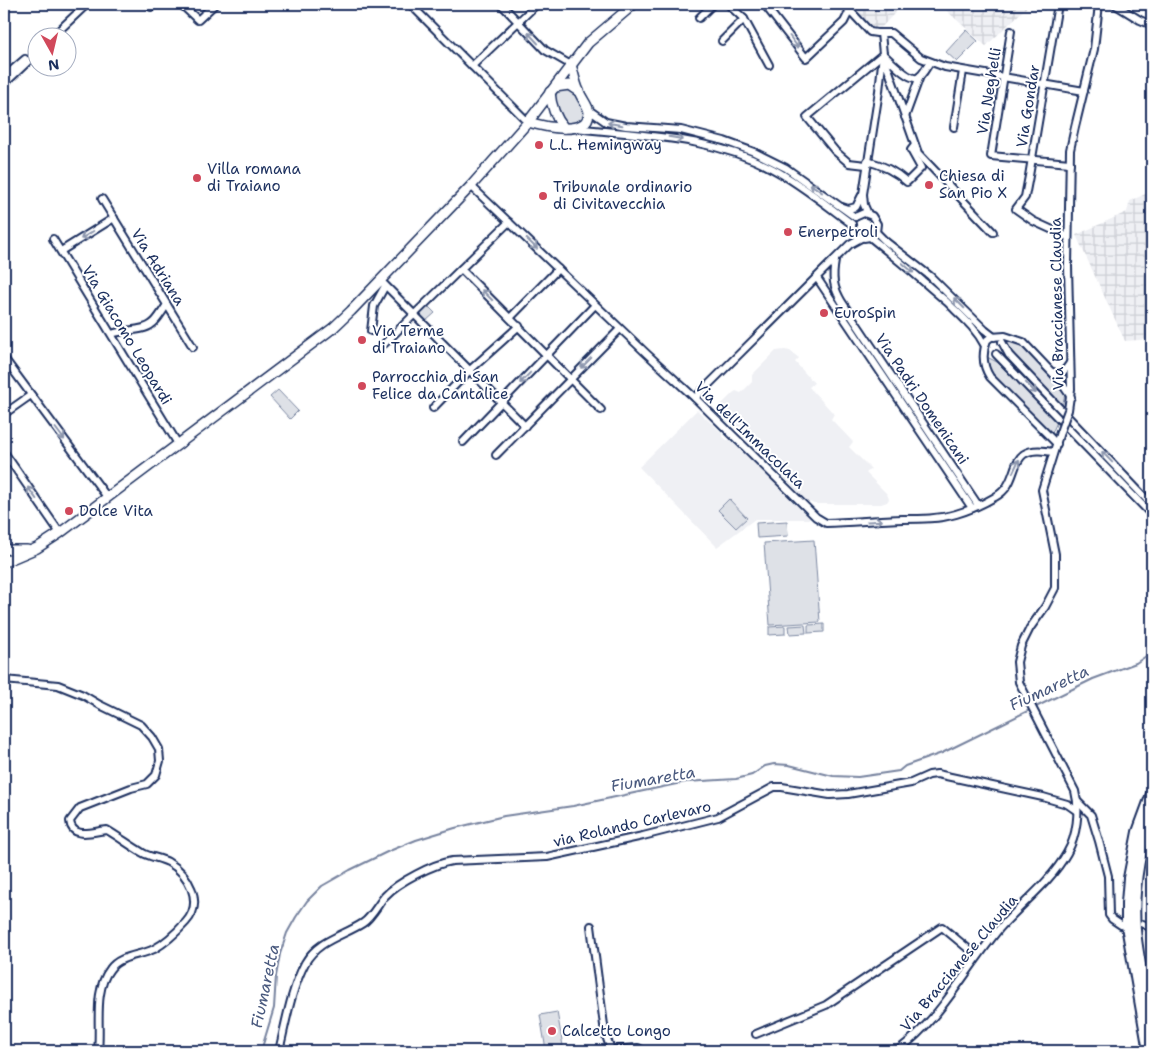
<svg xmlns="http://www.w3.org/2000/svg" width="1156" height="1055" font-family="'Shantell Sans',sans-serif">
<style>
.built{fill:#eff0f4}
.industrial{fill:url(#industrial-grid)}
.grass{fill:#dee1e7;stroke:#7c88a2}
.park{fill:url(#park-tufts);stroke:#7c88a2}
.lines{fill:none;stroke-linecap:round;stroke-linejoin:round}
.stream{stroke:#77839f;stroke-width:2}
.minor-casing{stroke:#1b2f5e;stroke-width:10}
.major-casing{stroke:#1b2f5e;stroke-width:12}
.highway-casing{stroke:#1b2f5e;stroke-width:14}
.minor{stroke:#fff;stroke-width:6}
.major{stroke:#fff;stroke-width:9}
.highway{stroke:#fff;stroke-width:10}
.minor-bridge-casing{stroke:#1b2f5e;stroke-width:10;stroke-linecap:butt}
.minor-bridge{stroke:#fff;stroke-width:6}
.oneway{stroke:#8d97ae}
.poi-dot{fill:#d1495b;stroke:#fff;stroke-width:2}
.labels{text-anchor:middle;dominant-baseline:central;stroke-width:4;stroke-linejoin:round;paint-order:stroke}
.street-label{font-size:15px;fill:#1b2f5e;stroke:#fff}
.poi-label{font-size:15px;fill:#1b2f5e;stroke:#fff;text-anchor:start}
.water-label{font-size:16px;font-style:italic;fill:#49597e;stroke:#fff}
</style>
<defs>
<pattern id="industrial-grid" width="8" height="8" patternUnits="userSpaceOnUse" patternTransform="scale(1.25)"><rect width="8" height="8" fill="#eff0f4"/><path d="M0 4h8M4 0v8" fill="none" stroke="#ccced4"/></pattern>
<pattern id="park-tufts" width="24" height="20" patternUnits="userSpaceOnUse" patternTransform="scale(1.25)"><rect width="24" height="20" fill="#dee1e7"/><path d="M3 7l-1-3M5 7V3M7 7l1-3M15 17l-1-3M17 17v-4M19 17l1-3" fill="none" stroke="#bec1c9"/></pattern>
</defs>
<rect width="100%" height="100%" fill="#fff"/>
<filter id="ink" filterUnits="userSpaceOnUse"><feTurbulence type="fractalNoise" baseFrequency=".02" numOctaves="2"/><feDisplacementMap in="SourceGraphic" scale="10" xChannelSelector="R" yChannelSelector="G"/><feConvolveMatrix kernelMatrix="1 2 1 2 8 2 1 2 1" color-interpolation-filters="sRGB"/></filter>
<g filter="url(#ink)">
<!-- built -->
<g class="built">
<path d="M785 350 790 351 799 358 795 362 814 383 809 387 834 414 831 419 853 442 849 447 871 469 866 473 887 494 889 499 887 502 881 504H814L807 501 717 409 733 393 736 391 741 393 752 382V375L776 351Z"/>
<path d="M697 410 722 433V436L727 440H730L811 519H755L717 547 639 467Z"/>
</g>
<!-- industrial -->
<g class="industrial">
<path d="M849 4H903L879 30H873Z"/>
<path d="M939 4H1030L986 46Z"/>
<path d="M1152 191V339L1125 341 1076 235 1127 212 1130 201Z"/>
</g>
<!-- grass -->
<g class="grass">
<path d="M966 30 978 41 957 62 946 52Z"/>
<path d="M568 88C580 97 587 106 583 121L570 126C561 121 550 103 557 93 559 90 564 89 568 88Z"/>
<path d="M1002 338 1021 344 1058 383 1065 394 1062 407 1010 353Z"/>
<path d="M985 356 997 362 1057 422 1052 433H1050L990 372Z"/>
<path d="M278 390 298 411 290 419 270 397Z"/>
<path d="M729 499 747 518 736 528 718 510Z"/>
<path d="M787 521 788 536 757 538 756 523Z"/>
<path d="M814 540 820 622 770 625 764 543Z"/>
<path d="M824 624V632L808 633V625Z"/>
<path d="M805 625 806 633 790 634 789 626Z"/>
<path d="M785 626V634L769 635V627Z"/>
<path d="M557 1012 563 1046 546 1050 540 1015Z"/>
</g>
<!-- park -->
<path class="park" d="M428 306 435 313 426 321 419 314Z"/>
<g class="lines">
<!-- stream -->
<path class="stream" d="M261 1051 274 1008 276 976 280 954 287 933 296 917 307 901 322 886 350 870 387 852 416 840 455 828 504 816 573 806 686 782 736 779 752 775 765 766 774 764 789 765 833 776 858 777 899 771 905 766 942 753 1093 679 1136 663 1152 652"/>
<defs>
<g id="minor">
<path d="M181 4 198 20 215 4"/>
<path d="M410 4 528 122"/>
<path d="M501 4 545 50 571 65"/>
<path d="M728 4 744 19 769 65"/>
<path d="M764 4 806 58 844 22 850 10"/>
<path d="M844 4 870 32 877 33H891L921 58 945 67 1084 91"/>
<path d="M1058 4 1029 176 1025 197 1016 209 1033 221 1068 237"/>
<path d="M1114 4 1140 20 1152 25"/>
<path d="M151 7 156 4"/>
<path d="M699 18 713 4"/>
<path d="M1011 31 991 156 1070 163"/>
<path d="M51 38 87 4"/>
<path d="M722 41 744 19"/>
<path d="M883 54 918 153 993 232"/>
<path d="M884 55C890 60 908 80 917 78 922 77 927 66 930 62"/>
<path d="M472 66 537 4"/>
<path d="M4 77 25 59"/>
<path d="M4 84 38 52"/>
<path d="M589 110 606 122 626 126 681 130 724 141 754 152 786 168 855 217"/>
<path d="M905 117 920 76"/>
<path d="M954 127 963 71"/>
<path d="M575 128C643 136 711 136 773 169 801 184 826 205 852 224 852 235 860 240 870 237 896 258 922 280 947 302 961 316 976 328 985 346"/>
<path d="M867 161C883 165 895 171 907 182L921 168 911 150 915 145"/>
<path d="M866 165 849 163 835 151 807 117 883 54"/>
<path d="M471 186 647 354 695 398 816 517 826 523C852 522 877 520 903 519 921 519 939 519 956 514 970 510 983 504 995 497 1025 481 1002 442 1053 452"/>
<path d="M102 199 193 347"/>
<path d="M842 207 848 209 856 207 862 195"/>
<path d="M868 214 864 205 863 194 879 91 883 54 881 33"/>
<path d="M855 217 864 213 872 216 877 224 876 232"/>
<path d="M876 232 885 241 930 276 985 330 994 337"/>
<path d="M53 239 178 444"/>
<path d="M61 251 114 218"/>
<path d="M835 261C832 278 833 287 842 302L978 505"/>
<path d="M461 269 601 410"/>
<path d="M817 278 972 508"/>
<path d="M381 281 525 426"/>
<path d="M510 318 558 269"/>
<path d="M371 331 374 306 385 286"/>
<path d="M112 334C123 329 143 332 152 324 158 320 162 311 167 305"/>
<path d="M1002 342 1009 355 1152 505"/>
<path d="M384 344 509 222"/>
<path d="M996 354 1152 515"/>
<path d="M4 358 107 497"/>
<path d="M1053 372C1062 376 1065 370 1070 363"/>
<path d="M695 398 850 244 861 238"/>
<path d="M433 408 469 371 519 326"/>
<path d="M1068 410 1071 389 1068 266 1070 150 1075 127 1094 49 1099 4"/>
<path d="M4 414 31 395"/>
<path d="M463 442 595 305"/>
<path d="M1057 444 990 377C982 365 982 353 987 340L991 337 1005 336 1023 342 1060 381 1071 397"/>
<path d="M4 452 60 533"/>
<path d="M496 455 620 329"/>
<path d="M4 545 8 549"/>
<path d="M4 680 58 685 83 695 100 705 141 725 152 737 159 749 160 761 156 775 147 784 131 788 80 808 70 821C72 840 94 831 107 830 119 837 131 846 143 853 150 857 160 858 168 862 189 874 204 902 186 922 176 933 167 942 154 949 140 956 120 955 110 969 93 991 101 1025 98 1051"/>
<path d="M1078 802 1091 815 1099 841 1108 876 1109 915 1112 919 1121 925"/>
<path d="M1143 924 1152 928"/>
<path d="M591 926 605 1033 611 1050 638 1048 644 1051"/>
<path d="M756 1034 826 1005 942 927 977 956"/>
<path d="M279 1051C286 1022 291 990 305 963 318 940 343 936 363 923 372 917 378 904 385 896 398 882 433 864 452 861L547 857 643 836 718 817 774 787H782L830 795 848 794 911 783 929 775 937 774 1043 797 1067 804 1077 811"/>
<path d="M897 1051C941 1019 965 970 999 929 1021 904 1050 883 1067 853 1077 836 1080 810 1075 791L1019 682 1017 662 1021 646 1030 628 1045 607 1055 588V554L1042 490 1060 432"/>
</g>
<g id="major">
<path d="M555 87 569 85 578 91"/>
<path d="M550 92C551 106 555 117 564 128"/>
<path d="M528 122C542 126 589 138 589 112 588 105 581 98 579 91 575 83 574 74 571 65"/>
<path d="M10 550H27"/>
<path d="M4 562 37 548 60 533 333 328 351 311 471 186 528 122 588 43 634 4"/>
</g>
<g id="highway">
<path d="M1152 813C1139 850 1132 891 1135 930 1138 963 1147 996 1152 1028"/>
<path d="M1149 1051 1127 926V903L1129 878 1138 832 1152 794"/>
</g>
</defs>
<!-- minor casing -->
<use href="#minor" class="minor-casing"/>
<!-- major casing -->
<use href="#major" class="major-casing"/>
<!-- highway casing -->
<use href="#highway" class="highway-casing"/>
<!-- minor -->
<use href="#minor" class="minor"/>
<!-- major -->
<use href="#major" class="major"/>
<!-- highway -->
<use href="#highway" class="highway"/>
<defs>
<path id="minor-bridge" d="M1060 432 1068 410"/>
</defs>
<!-- minor-bridge casing -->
<use href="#minor-bridge" class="minor-bridge-casing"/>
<!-- minor-bridge -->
<use href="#minor-bridge" class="minor-bridge"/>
</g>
<!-- one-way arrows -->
<defs><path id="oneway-shaft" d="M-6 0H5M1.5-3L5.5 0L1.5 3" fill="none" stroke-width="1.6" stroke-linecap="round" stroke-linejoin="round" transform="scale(1.25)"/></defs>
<g class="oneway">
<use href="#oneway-shaft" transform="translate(533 38) rotate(-133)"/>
<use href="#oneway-shaft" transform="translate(794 42) rotate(53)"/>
<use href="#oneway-shaft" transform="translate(615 124) rotate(-170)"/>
<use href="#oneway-shaft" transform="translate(676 138) rotate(9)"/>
<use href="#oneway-shaft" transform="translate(816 188) rotate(-144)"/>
<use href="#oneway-shaft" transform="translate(87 235) rotate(148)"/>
<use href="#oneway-shaft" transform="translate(532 244) rotate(44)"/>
<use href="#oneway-shaft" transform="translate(908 268) rotate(41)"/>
<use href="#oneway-shaft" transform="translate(487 295) rotate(-135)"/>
<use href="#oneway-shaft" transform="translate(959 303) rotate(-135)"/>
<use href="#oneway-shaft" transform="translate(586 363) rotate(135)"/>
<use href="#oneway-shaft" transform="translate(525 378) rotate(134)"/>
<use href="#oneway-shaft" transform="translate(1031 388) rotate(46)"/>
<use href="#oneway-shaft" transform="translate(60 434) rotate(53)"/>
<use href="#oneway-shaft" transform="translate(1107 457) rotate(-134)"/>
<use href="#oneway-shaft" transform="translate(1016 466) rotate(-65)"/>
<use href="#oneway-shaft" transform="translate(32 493) rotate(-126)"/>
<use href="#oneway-shaft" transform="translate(875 521) rotate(-3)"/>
</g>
</g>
<!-- markers -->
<g class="poi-dot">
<circle cx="539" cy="145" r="5"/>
<circle cx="197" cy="178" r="5"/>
<circle cx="929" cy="185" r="5"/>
<circle cx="543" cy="196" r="5"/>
<circle cx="788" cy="232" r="5"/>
<circle cx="824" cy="313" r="5"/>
<circle cx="362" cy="340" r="5"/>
<circle cx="362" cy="386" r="5"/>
<circle cx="69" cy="511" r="5"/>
<circle cx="552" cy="1031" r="5"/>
</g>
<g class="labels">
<!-- street labels -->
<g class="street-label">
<text transform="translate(989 91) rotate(-81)">Via Neghelli</text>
<text transform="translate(1028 106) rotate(-81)">Via Gondar</text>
<text transform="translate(158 267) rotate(58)">Via Adriana</text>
<text transform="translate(1057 304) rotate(-91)">Via Braccianese Claudia</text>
<text transform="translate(127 335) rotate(59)">Via Giacomo Leopardi</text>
<text transform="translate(922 399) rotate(56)">Via Padri Domenicani</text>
<text transform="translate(750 435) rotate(44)">Via dell'Immacolata</text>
<text transform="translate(632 824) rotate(-13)">via Rolando Carlevaro</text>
<text transform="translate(959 963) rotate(-50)">Via Braccianese Claudia</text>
</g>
<!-- poi labels -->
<g class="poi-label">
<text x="549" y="145">L.L. Hemingway</text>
<text x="207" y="169">Villa romana<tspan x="207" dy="17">di Traiano</tspan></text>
<text x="939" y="176">Chiesa di<tspan x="939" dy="17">San Pio X</tspan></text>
<text x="553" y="187">Tribunale ordinario<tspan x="553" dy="17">di Civitavecchia</tspan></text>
<text x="798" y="232">Enerpetroli</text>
<text x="834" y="313">EuroSpin</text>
<text x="372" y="331">Via Terme<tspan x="372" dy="17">di Traiano</tspan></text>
<text x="372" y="377">Parrocchia di San<tspan x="372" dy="17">Felice da Cantalice</tspan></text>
<text x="79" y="511">Dolce Vita</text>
<text x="562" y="1031">Calcetto Longo</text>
</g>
<!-- water labels -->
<g class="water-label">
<text transform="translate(1049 688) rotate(-25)">Fiumaretta</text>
<text transform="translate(653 779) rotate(-10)">Fiumaretta</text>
<text transform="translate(265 986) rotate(-78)">Fiumaretta</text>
</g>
</g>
<!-- margin -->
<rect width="1156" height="1055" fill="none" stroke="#fff" stroke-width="20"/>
<rect x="10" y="10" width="1136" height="1035" fill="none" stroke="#1b2f5e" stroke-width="2" filter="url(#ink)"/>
<!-- north arrow -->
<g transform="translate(52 52) rotate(172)"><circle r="24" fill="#ffffff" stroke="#a4acbf"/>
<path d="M0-4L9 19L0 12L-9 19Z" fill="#d1495b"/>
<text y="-8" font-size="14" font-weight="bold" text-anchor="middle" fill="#1b2f5e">N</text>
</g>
</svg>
